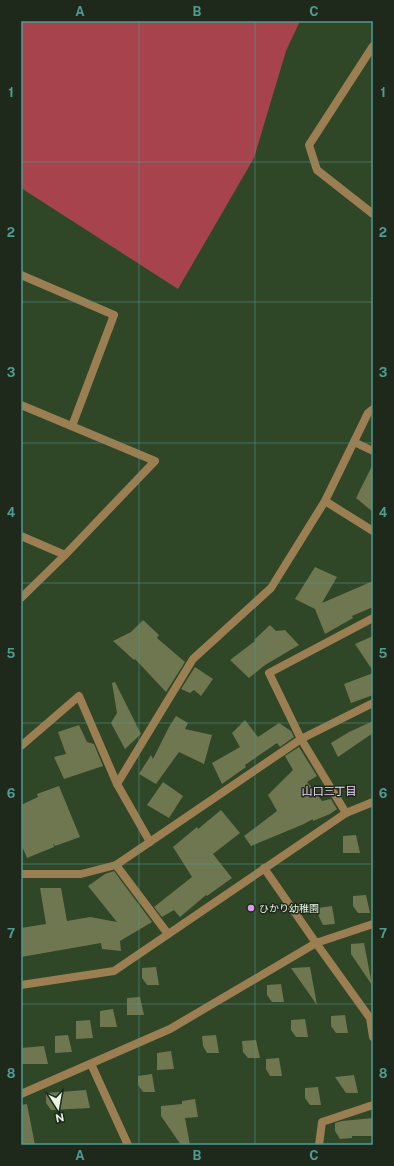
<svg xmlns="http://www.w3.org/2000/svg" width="394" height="1166" font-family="'Public Sans','Noto Sans JP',sans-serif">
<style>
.green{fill:#a6434c}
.building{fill:#6f7750}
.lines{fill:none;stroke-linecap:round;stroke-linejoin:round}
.minor{stroke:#9b7e51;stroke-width:8}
.grid{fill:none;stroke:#509c91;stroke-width:1;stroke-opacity:0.55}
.poi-dot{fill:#dd99f3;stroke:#1e291b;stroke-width:1.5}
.labels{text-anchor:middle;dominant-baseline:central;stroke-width:3;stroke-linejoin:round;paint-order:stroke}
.poi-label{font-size:10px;fill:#e8f6e4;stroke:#1e291b;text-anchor:start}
.neighbourhood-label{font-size:11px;fill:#f4d7fd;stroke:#1e291b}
.neatline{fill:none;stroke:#509c91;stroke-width:1.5}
.grid-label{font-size:13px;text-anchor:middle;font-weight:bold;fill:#509c91}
</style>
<rect width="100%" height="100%" fill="#2f4627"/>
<!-- green -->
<path class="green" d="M21 21H300L286 51 254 158 178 289 21 188Z"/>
<!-- building -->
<g class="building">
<path d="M373 464V512L356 498Z"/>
<path d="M315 567 337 577 322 603 373 581V607L352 616 353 618 325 634 315 609 295 599Z"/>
<path d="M143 620 159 635 157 638 185 662 166 692 135 659 134 660 113 641 131 632Z"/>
<path d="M270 625 276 631 285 630 299 645 265 665 249 678 230 660 255 641 254 640Z"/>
<path d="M373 636V671L355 644Z"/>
<path d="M195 667 213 679 201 696 194 690 190 693 181 689Z"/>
<path d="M373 673V695L351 703 344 684Z"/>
<path d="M115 682 141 734 125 749 111 723 117 713 112 683Z"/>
<path d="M176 716 188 723 185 729 212 735 204 764 179 752 156 784 139 774 151 755 153 759 169 727Z"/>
<path d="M245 720 258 737 279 723 291 731 294 737 280 747 277 743 245 765 246 767 222 784 212 763 240 747 232 733Z"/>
<path d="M373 721V733L338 757 331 743 349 732Z"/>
<path d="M79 725 87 742 94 744 103 766 64 779 54 757 66 754 58 732Z"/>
<path d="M299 747 317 776 307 782 322 801 331 799 337 809 330 814 313 821V819L304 824 251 846 244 836 277 811 268 795 293 770 285 756Z"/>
<path d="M163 782 183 796 169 818 147 805Z"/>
<path d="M59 786 80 837 55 846 53 843 54 847 27 858 21 844V805L38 797 37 794Z"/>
<path d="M221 810 240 833 213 854 232 878 207 896 206 895 180 917 174 910 162 917 154 907 192 877 173 847 197 827 198 829Z"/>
<path d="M356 835 360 853H343V836Z"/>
<path d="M114 871 125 886 123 888 125 886 152 922 120 941 121 951 102 949 101 943 21 957V928L46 924 40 888H61L67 921 90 917 117 922 88 886 105 874Z"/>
<path d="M366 895 370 913H358L353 906V896Z"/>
<path d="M332 906 335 924 323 925 319 917 318 908Z"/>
<path d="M364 943 372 985 351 954V944Z"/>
<path d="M156 967 159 985H147L142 978V968Z"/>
<path d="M310 967 317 1005 291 968Z"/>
<path d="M281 984 284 1002H272L267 995V985Z"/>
<path d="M140 997 144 1015H127V998Z"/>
<path d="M113 1009 117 1027H100V1011Z"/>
<path d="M345 1015 348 1033H336L331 1026V1016Z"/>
<path d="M305 1019 308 1037H296L291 1030V1020Z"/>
<path d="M90 1020 93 1038 76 1039V1021Z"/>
<path d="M68 1035 72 1052 55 1053V1036Z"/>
<path d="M216 1035 219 1053H207L203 1046 202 1036Z"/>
<path d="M256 1040 260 1058H248L243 1052 242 1041Z"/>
<path d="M44 1046 48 1064H21V1048Z"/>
<path d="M171 1051 174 1069 157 1070V1053Z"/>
<path d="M279 1058 282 1076H270L266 1069V1059Z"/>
<path d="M152 1074 155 1092H143L138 1085V1076Z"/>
<path d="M354 1075 358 1093H346L335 1077Z"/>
<path d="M318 1087 321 1105H310L305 1098V1088Z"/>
<path d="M86 1090 90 1108 51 1110 46 1103V1093Z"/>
<path d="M195 1099 198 1117 185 1118 190 1145H181L161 1116V1106L182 1104V1101Z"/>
<path d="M27 1104 35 1145H21V1105Z"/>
<path d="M373 1118V1136H352V1138L340 1139 335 1131V1123L342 1121Z"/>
</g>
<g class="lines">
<!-- minor -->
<g class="minor">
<path d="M373 46 309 145 317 170 373 214"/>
<path d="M21 275 114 315 72 426"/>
<path d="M21 405 155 461 65 555 21 598"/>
<path d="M354 442 373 451"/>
<path d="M325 501 373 531"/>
<path d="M21 536 65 555"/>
<path d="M21 746 79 696 117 784 150 842"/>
<path d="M117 784 193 659 271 588 325 501 368 413 373 409"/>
<path d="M346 813 301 739 269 673 373 618"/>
<path d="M116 865 168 934"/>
<path d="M264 868 316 943 370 1018 373 1037"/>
<path d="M21 874H81L116 865 301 739 373 703"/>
<path d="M21 985 114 971 346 813 373 802"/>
<path d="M91 1064 128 1145"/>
<path d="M21 1094 170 1029 316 943 373 924"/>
<path d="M319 1145 322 1122 373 1105"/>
</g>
</g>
<!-- grid -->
<path class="grid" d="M139 21V1145M255 21V1145M21 162H373M21 302H373M21 443H373M21 583H373M21 723H373M21 864H373M21 1004H373"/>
<!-- markers -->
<circle class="poi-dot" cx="251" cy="908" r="4"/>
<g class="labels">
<!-- poi labels -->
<g class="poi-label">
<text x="259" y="908">ひかり幼稚園</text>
</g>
<!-- neighbourhood labels -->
<g class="neighbourhood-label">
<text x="329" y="791">山口三丁目</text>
</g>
</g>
<!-- border -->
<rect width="394" height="1166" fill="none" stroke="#1e291b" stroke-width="44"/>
<!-- north arrow -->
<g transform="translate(58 1108) rotate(169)" stroke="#1e291b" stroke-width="3" paint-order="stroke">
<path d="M0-3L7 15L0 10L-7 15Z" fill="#e8f6e4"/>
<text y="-6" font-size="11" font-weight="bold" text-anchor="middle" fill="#e8f6e4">N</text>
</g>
<rect x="22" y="22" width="350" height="1122" class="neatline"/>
<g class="grid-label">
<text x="80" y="16">A</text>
<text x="197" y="16">B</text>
<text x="314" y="16">C</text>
<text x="11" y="97">1</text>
<text x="383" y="97">1</text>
<text x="11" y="237">2</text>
<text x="383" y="237">2</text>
<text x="11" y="377">3</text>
<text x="383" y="377">3</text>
<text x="11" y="517">4</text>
<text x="383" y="517">4</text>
<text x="11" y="658">5</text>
<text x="383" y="658">5</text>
<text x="11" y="798">6</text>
<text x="383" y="798">6</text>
<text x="11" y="938">7</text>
<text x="383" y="938">7</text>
<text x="11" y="1078">8</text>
<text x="383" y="1078">8</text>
<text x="80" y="1160">A</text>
<text x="197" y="1160">B</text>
<text x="314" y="1160">C</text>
</g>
</svg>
